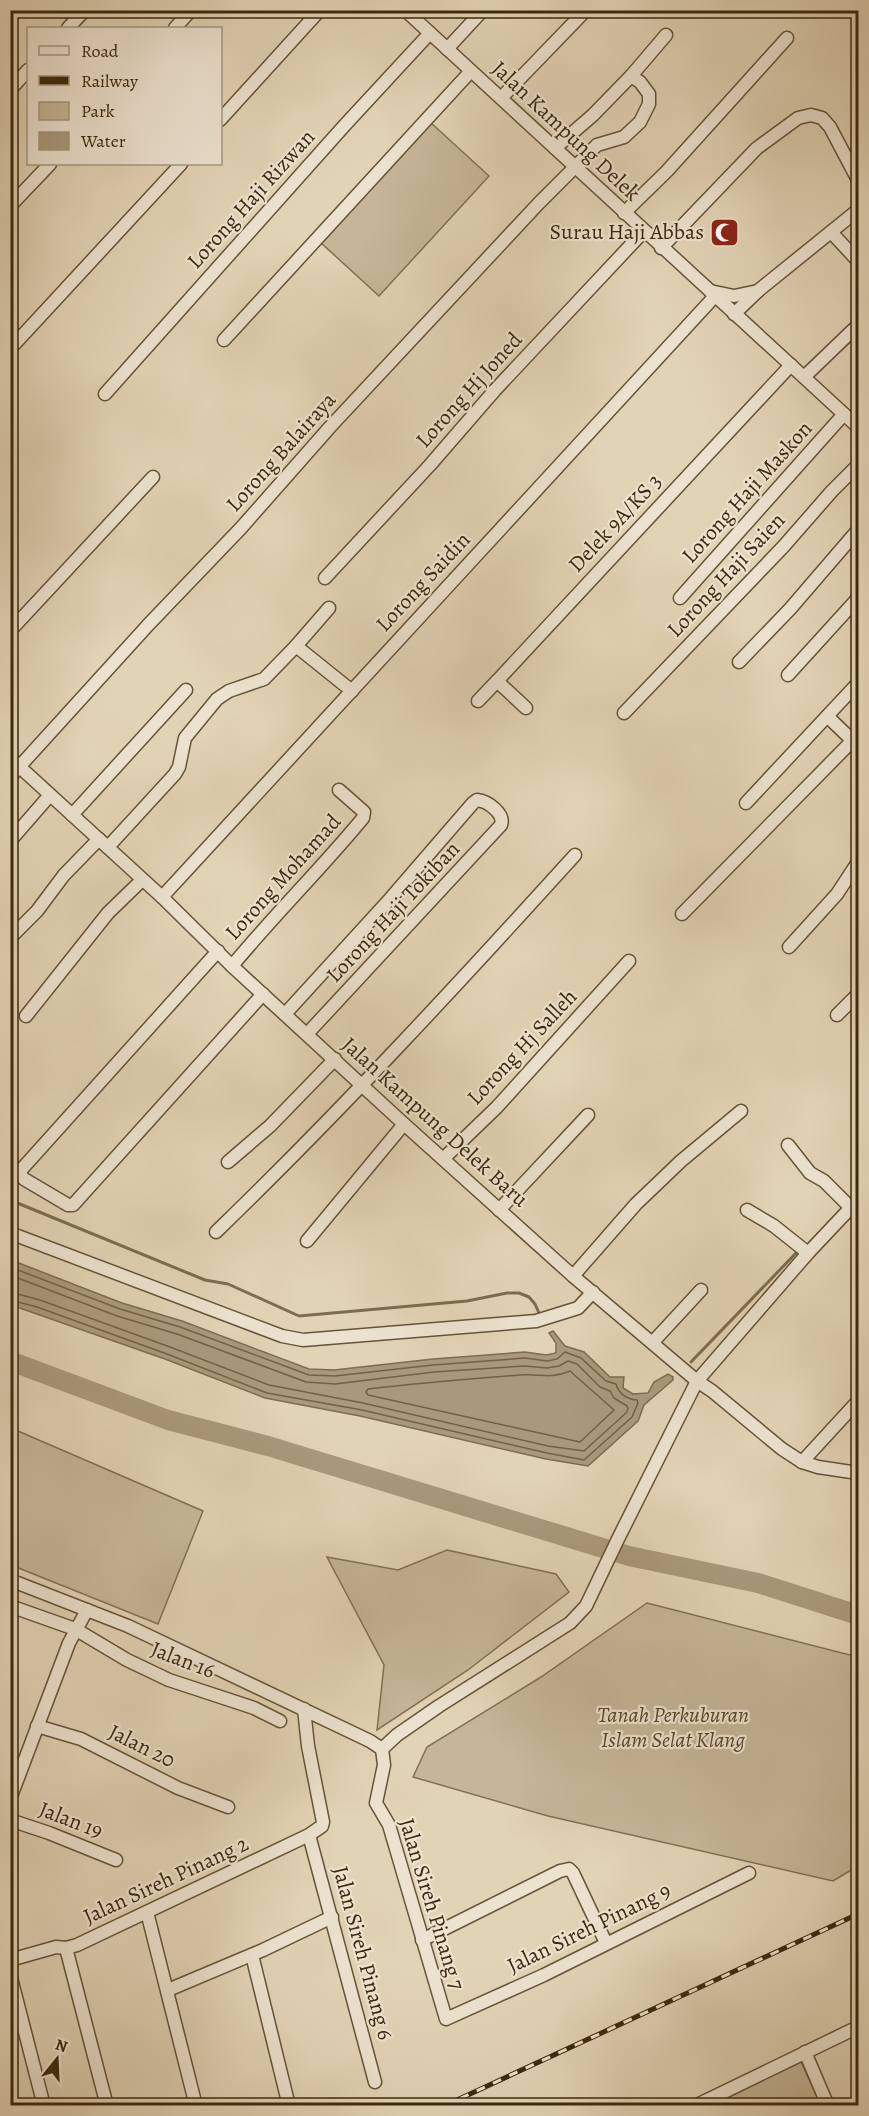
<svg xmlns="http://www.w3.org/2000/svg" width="869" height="2116" font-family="Alegreya,serif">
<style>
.green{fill:#c5b698;stroke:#807052;stroke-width:1.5}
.water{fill:#a9997c;stroke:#7d6c4f;stroke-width:1.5}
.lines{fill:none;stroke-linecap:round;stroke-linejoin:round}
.shore{stroke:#726144;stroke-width:1.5}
.stream{stroke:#7d6c4f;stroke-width:3}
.river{stroke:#a9997c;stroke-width:20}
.minor-casing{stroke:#655436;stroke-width:15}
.minor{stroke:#ece2cf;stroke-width:12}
.rail-casing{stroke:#3c290c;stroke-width:5}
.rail{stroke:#ece2cf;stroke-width:3;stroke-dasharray:9;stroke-linecap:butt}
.labels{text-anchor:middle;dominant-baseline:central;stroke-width:4.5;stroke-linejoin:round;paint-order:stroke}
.street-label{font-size:22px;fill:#3c290c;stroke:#ece2cf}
.poi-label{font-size:22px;fill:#3c290c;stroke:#ece2cf;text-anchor:end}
.park-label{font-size:22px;font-style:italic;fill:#574528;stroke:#ece2cf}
</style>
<rect width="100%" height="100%" fill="#e1d3b5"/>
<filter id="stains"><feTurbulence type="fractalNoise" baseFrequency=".00333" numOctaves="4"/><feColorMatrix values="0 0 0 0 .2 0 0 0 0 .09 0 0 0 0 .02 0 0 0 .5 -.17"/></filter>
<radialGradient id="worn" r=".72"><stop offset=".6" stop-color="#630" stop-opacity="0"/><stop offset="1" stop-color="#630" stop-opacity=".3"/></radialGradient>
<!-- green -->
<g class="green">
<path d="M430 122 489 176 379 296 320 242Z"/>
<path d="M11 1428 203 1511 158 1624 11 1565Z"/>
<path d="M447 1550 556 1574 569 1592 468 1670 377 1730 384 1665 327 1557 398 1570Z"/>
<path d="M647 1603 858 1657V1866L833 1881 548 1816 413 1777 427 1747 541 1677Z"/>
<path d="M801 2062 821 2105 709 2106Z"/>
</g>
<!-- water -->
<path class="water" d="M11 1260 122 1303 182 1321 309 1369 334 1370 433 1359 525 1352 546 1355 556 1353V1343L549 1333 553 1331 565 1346 584 1352 610 1377H624L623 1388 633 1394 648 1393 654 1382 668 1374 673 1377V1380L644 1405 638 1421 588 1466 546 1459 360 1416 265 1398 165 1359 11 1305Z"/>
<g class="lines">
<!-- shore -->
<g class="shore">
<path d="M10 1267 120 1309 180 1327 309 1375 335 1376 433 1365 525 1358 547 1361 557 1359 565 1352 581 1358 606 1381 616 1384C619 1394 626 1399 637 1400L638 1403 632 1417 584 1460 547 1453 362 1410 267 1393 167 1354 37 1307 10 1300"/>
<path d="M10 1275 117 1316 177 1334 306 1382 335 1384 434 1372 525 1366 547 1368 559 1366 568 1361 577 1364 600 1387 610 1391 614 1398 627 1406 628 1409 626 1413 584 1451 548 1446 363 1403 269 1385 170 1347 40 1300 10 1292"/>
<path d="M570 1371 614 1410 580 1442 368 1395 366 1392 368 1389C419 1383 469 1379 520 1375 540 1373 549 1380 570 1371Z"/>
</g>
<!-- stream -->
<g class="stream">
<path d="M10 1200 205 1280 228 1284 299 1316 467 1301 507 1293H519L529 1297 535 1304 539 1313"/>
<path d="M691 1362 797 1252"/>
</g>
<!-- river -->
<path class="river" d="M10 1361 168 1420 268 1446 629 1556 758 1583 858 1615"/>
<defs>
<g id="minor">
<path d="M405 10 858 427"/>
<path d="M68 28 85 10"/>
<path d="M175 28 191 10"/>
<path d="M447 49 483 10"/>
<path d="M631 76 666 35"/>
<path d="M10 90 28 70"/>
<path d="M501 98 586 10"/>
<path d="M220 120 320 10"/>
<path d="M10 206 50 164"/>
<path d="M624 213 667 171 787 38"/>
<path d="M831 232 858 261"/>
<path d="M661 248 757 148 798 118 811 115 822 118 830 127 858 180"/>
<path d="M710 291 734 296 758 291"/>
<path d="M734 314 759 290 858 210"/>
<path d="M224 340 471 71"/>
<path d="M10 349 181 164"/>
<path d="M804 377 854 329"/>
<path d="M105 394 344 126 430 33"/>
<path d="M325 578 430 465 495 390 644 231"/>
<path d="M680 598 844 414"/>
<path d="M10 631 153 477"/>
<path d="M296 646 352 691"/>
<path d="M739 662 790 609 858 530"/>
<path d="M788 675 858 598"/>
<path d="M478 701 497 681"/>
<path d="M526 708 497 681 791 365"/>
<path d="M624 713 783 547 832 491 858 465"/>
<path d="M828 717 853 741"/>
<path d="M10 758 162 897 232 966 404 1124 573 1276 697 1381 712 1391 782 1449 802 1462 818 1467 858 1473"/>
<path d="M10 777 149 624 241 528 330 427 539 203 597 145 624 137 640 122 649 104V94L640 82 631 76 593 115 555 148"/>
<path d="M746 803 858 683"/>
<path d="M72 815 186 690"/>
<path d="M10 841 50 795"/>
<path d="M108 847 175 774 179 767 185 738 217 699 229 691 264 679 296 646 329 608"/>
<path d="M162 897 715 296"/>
<path d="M682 914 858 735"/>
<path d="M10 938 37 911 64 875 99 839"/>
<path d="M789 947 837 894 858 862"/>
<path d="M218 951 21 1170V1175L24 1179 68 1205H73L263 994"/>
<path d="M232 966C274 915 321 869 363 818L364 812 339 790"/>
<path d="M285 1014 390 899 473 803 477 800C488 801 505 814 501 825L307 1034"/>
<path d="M837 1015 858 994"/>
<path d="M26 1016 108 913 142 880"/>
<path d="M788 1145 810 1173 824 1181 851 1208"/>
<path d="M443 1159 497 1107 629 961"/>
<path d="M228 1162 270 1126 335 1059"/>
<path d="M499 1210 588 1115"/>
<path d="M747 1210 774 1226 808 1253"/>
<path d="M216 1232C341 1111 458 984 575 855"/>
<path d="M10 1233 282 1336 303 1340 536 1321 578 1308 593 1292"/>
<path d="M307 1241 404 1124"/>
<path d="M573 1276 636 1204 681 1161 741 1111"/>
<path d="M653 1342 701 1290"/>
<path d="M802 1462 858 1401"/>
<path d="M10 1580 128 1626 370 1741 382 1749"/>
<path d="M10 1606 75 1629 127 1660 169 1680 254 1708 280 1721"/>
<path d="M37 1726 81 1739 178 1788 228 1807"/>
<path d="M382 1749 397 1735 439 1706 570 1623 586 1606 618 1539 697 1381 808 1253 858 1200"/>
<path d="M382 1749 384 1765 376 1803 389 1825 446 2019 544 1975 749 1873"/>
<path d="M10 1799 69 1643 87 1610"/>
<path d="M10 1820 49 1833 116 1860"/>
<path d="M309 1835 375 2082"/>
<path d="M147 1912 196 2106"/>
<path d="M422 1940 560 1871 569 1869 573 1873 606 1943"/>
<path d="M252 1955 289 2106"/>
<path d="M10 1960 56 1947 66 1948"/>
<path d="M10 1974 44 2106"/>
<path d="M168 1990 263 1950 332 1917"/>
<path d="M805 2052 828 2106"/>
<path d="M107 2106 66 1948 77 1945 309 1835 322 1826 323 1822 308 1746 304 1709"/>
<path d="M695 2106 858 2027"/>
</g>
</defs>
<!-- minor casing -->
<use href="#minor" class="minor-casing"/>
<!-- minor -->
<use href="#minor" class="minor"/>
<defs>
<path id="rail" d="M444 2106 858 1914"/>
</defs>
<!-- rail casing -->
<use href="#rail" class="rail-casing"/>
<!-- rail -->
<use href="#rail" class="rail"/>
</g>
<!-- icons -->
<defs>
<symbol id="mosque-square" viewBox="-11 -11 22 22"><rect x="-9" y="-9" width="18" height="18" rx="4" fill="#8f2418" stroke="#ece2cf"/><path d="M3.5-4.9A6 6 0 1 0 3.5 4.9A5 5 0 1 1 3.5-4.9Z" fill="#fff"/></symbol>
</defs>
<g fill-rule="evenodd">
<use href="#mosque-square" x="708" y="216" width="33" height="33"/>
</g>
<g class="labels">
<!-- street labels -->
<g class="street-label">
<text transform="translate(566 131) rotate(43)">Jalan Kampung Delek</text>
<text transform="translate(251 199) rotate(-48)">Lorong Haji Rizwan</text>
<text transform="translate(469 390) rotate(-48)">Lorong Hj Joned</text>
<text transform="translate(281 452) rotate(-48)">Lorong Balairaya</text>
<text transform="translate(747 492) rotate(-48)">Lorong Haji Maskon</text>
<text transform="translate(615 523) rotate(-47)">Delek 9A/KS 3</text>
<text transform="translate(726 575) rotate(-47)">Lorong Haji Saien</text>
<text transform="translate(423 582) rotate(-47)">Lorong Saidin</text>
<text transform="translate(283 877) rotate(-48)">Lorong Mohamad</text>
<text transform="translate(393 912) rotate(-47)">Lorong Haji Tokiban</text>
<text transform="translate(522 1047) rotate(-47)">Lorong Hj Salleh</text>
<text transform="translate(435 1122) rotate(42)">Jalan Kampung Delek Baru</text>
<text transform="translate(183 1660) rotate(21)">Jalan 16</text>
<text transform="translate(142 1746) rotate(26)">Jalan 20</text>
<text transform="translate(71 1820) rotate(21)">Jalan 19</text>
<text transform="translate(166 1880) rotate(-25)">Jalan Sireh Pinang 2</text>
<text transform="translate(432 1904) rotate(73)">Jalan Sireh Pinang 7</text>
<text transform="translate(589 1928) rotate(-26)">Jalan Sireh Pinang 9</text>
<text transform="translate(363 1953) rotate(75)">Jalan Sireh Pinang 6</text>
</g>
<!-- poi labels -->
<g class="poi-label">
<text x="704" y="232">Surau Haji Abbas</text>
</g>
<!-- park labels -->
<g class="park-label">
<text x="673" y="1715">Tanah Perkuburan<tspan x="673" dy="25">Islam Selat Klang</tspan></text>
</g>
</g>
<!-- margin -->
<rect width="869" height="2116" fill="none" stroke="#e1d3b5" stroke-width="36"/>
<rect x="12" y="12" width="845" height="2092" fill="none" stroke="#3c290c" stroke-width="3"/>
<rect x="18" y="18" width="833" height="2080" fill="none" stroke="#3c290c" stroke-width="1.5"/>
<!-- legend -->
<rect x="27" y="27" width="195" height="138" fill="#ece2cf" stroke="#a69881" stroke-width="1.5"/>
<rect x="39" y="46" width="30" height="9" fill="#ece2cf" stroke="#a69881" stroke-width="1.5"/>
<text x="81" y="57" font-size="18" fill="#3c290c">Road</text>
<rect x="39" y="76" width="30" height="9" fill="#3c290c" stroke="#a69881" stroke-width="1.5"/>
<text x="81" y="87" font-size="18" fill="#3c290c">Railway</text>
<rect x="39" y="102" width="30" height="18" fill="#c5b698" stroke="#a69881" stroke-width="1.5"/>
<text x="81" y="117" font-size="18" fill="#3c290c">Park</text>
<rect x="39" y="132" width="30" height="18" fill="#a9997c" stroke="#a69881" stroke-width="1.5"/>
<text x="81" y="147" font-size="18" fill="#3c290c">Water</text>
<!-- north arrow -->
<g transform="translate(57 2059) rotate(18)" stroke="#ece2cf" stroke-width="4.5" paint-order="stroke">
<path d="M0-4.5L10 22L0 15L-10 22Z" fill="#3c290c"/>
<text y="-9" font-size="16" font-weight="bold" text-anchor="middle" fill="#3c290c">N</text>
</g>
<rect width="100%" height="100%" filter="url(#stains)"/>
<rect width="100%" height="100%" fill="url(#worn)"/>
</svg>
